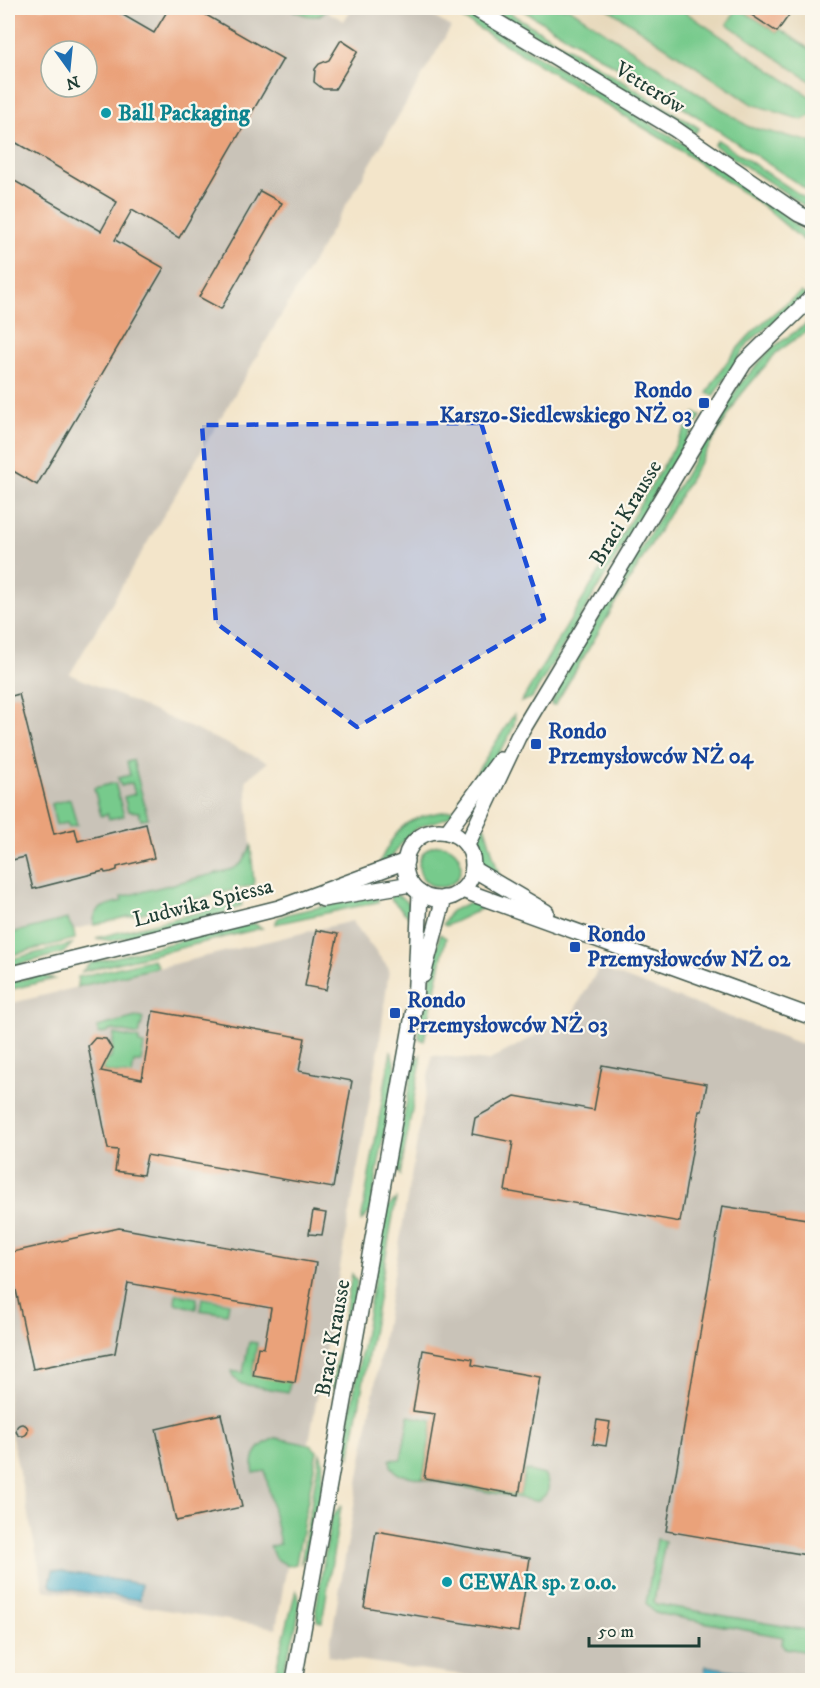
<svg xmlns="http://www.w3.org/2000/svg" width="820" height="1688" font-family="'IM FELL DW Pica',serif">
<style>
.built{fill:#e5d6b7}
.industrial{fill:#c9c3b8;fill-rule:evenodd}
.green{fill:#77ca8c;stroke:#4b8460;stroke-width:1.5}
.water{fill:#4caecb;stroke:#367680;stroke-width:1.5}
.building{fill:#eaa27a;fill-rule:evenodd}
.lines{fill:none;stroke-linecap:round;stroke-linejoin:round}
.minor-casing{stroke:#3f564a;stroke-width:18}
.minor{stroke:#fff;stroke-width:15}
.marked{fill:#1d4ed8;fill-opacity:0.2;stroke:#1d4ed8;stroke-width:4.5;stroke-dasharray:12 8;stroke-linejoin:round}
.culture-dot{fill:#0f9aa8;stroke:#fbf7ec;stroke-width:2}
.transit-dot{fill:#1a4fb4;stroke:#fbf7ec;stroke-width:2}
.labels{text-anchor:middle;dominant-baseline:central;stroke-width:4.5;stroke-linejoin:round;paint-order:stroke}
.street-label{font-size:22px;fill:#1f3d34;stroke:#fbf7ec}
.culture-label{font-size:22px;font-weight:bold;fill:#0d838f;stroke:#fbf7ec;text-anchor:start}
.transit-label{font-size:22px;font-weight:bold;fill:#164399;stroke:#fbf7ec;text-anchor:start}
</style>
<rect width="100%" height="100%" fill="#fbf7ec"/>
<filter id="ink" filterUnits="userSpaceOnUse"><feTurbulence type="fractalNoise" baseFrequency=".0167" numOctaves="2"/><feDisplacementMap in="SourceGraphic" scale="12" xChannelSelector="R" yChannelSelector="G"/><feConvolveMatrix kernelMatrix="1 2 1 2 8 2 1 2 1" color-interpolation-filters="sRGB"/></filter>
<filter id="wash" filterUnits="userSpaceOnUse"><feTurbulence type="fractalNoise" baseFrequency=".008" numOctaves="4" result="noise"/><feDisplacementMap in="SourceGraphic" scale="24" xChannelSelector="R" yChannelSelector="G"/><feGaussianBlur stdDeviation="1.35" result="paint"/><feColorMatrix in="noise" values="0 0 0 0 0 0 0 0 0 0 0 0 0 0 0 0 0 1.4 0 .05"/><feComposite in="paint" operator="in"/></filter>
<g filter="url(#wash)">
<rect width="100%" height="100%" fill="#f3e5ca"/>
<!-- built -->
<path class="built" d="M533 8H812V150L747 136Z"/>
<!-- industrial -->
<g class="industrial">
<path d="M8 8H321L344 21 352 8H418L451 27 70 674 268 762 246 780 254 885 8 946ZM51 51H87V87H51Z"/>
<path d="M352 921 389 969 379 1048 276 1628 44 1590 8 1419V1004Z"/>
<path d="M599 968 812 1048V1680H497L328 1656 432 1055 488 1061 570 1017Z"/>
</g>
<!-- green -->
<g class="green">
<path d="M289 8H328C319 23 301 14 289 8Z"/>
<path d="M445 8H458L682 143 774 206 809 237 803 240 763 206 669 143Z"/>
<path d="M490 8H502L699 128 695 133Z"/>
<path d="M519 8H569L749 127 812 142V193L692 113Z"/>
<path d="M607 8H679L812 98V115L802 120 752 104Z"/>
<path d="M738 8 777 32 780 29 812 51V82L727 24Z"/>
<path d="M718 140 812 203V211L714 145Z"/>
<path d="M801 292 806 296 749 342 713 396 707 393C734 346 758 324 801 292Z"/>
<path d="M812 320V327L776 353 739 397 555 705H551L560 682 740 384 772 348Z"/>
<path d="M695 413 701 416 532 698 521 702Z"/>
<path d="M514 714C522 731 472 787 460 803V798Z"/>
<path d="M133 760 148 818 141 820 139 812 128 811 124 797 135 794 132 783 121 786 118 778 130 775 127 762Z"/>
<path d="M115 783 124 816 109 819 107 814 101 816 94 788Z"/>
<path d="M70 799 77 825 69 827 67 823 56 825 51 804Z"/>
<path d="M454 810 457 811C444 823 427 820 413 831 400 841 395 857 382 867L380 861C401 820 409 817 454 810Z"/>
<path d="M481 825 485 827 499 875 496 879C481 866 476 844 481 825Z"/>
<circle cx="440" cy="866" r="21"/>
<path d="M251 846 254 885 94 925C92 907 107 905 122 901L121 897 233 869 243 862Z"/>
<path d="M379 894 378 902 275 924 278 918 288 914Z"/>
<path d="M389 894C406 894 410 905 414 919H411L390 898Z"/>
<path d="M241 902 242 905 229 912 111 941 96 938Z"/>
<path d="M468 903 485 904 483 908 446 926 443 924 451 911Z"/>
<path d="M67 919 74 931 75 939 8 956V934Z"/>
<path d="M253 923 262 928 81 972 91 963Z"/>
<path d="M440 934 446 938 424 1041 419 1038V1029Z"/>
<path d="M72 944 63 953 8 967V960Z"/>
<path d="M153 959 158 967 77 987 78 977Z"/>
<path d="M40 975 54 979 8 990V983Z"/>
<path d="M136 1017 143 1018 139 1035 113 1030 99 1034 97 1027Z"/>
<path d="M114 1034 139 1039V1044L144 1045 141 1062H134L132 1075 103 1071 105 1061 111 1058Z"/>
<path d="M391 1051 396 1068 370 1212 361 1221Z"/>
<path d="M421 1055V1060L400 1175 395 1165 414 1061Z"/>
<path d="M396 1199 350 1457 345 1443 387 1208Z"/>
<path d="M352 1274 357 1282 341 1378 331 1392Z"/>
<path d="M176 1294 197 1298 196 1309 175 1303Z"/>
<path d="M202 1298 229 1303 227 1314 200 1310Z"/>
<path d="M249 1342 257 1343 252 1375 290 1382 288 1392 242 1384 233 1377 231 1371 243 1373Z"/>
<path d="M409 1416 433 1420 423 1478 520 1495 525 1470 544 1475C552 1486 549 1497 535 1501L398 1474 391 1466 390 1459 401 1460Z"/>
<path d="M276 1438 310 1445 317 1451 296 1564 288 1566 275 1558 270 1547 280 1544 265 1471 254 1473C250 1455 259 1444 276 1438Z"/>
<path d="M320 1453C329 1469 314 1550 301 1563Z"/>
<path d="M341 1506 322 1622 317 1621 316 1609 331 1518Z"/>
<path d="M657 1539 665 1541 654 1601 656 1604 812 1631V1649L803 1651 785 1648 782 1644 783 1637 655 1613 646 1603Z"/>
<path d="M296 1590C307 1607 285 1660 280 1680H273Z"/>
</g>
<!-- water -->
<g class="water">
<path d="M53 1570 141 1584 140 1600 52 1587 50 1584Z"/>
<path d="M706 1666 766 1676 765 1680H703Z"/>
</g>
<g id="blocks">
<!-- building -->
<g class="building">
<path d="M8 8H111L154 33 169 8H194L283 59 179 238 132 210 115 240 164 268 37 485 8 468V177L101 231 117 202 8 138ZM51 51H87V87H51Z"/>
<path d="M741 8H794L777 32Z"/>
<path d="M341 40 358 51 335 89H323L314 82 315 69 319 64 329 60Z"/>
<path d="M260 191 282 203 221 309 199 297Z"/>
<path d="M19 694 54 834 75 829 78 841 146 824 154 858 117 867V870L111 872 105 873 104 871 33 889 25 857 8 861V697Z"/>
<path d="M316 930 338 934 326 990 305 986Z"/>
<path d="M153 1011 305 1038 299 1071 352 1081 333 1188 147 1155 143 1175 115 1171 118 1150 108 1149 88 1046 95 1038 106 1039 112 1049 101 1071 142 1079Z"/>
<path d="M602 1065 707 1084 702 1111H699L680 1222 505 1191 513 1142 472 1134 475 1118 515 1096 594 1110Z"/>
<path d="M722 1206 813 1220V1556L666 1531Z"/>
<path d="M313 1211 326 1213 322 1235 309 1234Z"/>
<path d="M119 1228 316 1263 295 1383 253 1376 258 1347 264 1348 271 1308 128 1283 115 1353 33 1369 8 1253Z"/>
<path d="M423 1350 473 1359 472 1365 540 1377 519 1495 424 1478 435 1414 413 1411Z"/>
<path d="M221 1414 242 1507 176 1521 156 1429Z"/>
<path d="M597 1420 610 1422 606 1446 593 1444Z"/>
<circle cx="22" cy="1430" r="6"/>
<path d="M376 1531 530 1558 518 1632 364 1607Z"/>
</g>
</g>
</g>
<g filter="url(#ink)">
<use href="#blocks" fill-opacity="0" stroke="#3f564a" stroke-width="1.5"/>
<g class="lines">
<defs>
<g id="minor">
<path d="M474 8 675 129 799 214 812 220"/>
<circle cx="439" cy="865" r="34"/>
<path d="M447 832 500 760"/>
<path d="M467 845 518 737 710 418 744 363 812 297"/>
<path d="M473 869 546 912"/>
<path d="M462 890 812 1017"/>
<path d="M323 899 411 884"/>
<path d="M8 975 279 908 406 861"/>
<path d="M423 975 444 898"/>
<path d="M294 1680 415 1004 420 893"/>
</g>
</defs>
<!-- minor casing -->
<use href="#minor" class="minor-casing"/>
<!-- minor -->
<use href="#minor" class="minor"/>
</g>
</g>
<!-- marked area -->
<path class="marked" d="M481 423 544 619 357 727 216 623 202 425Z"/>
<!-- markers -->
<g class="culture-dot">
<circle cx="106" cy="113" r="6"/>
<circle cx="447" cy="1582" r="6"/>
</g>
<g class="transit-dot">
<rect x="698" y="397" width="12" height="12" rx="3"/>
<rect x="530" y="738" width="12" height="12" rx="3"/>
<rect x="569" y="941" width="12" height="12" rx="3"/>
<rect x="389" y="1007" width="12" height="12" rx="3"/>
</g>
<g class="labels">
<!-- street labels -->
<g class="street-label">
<text transform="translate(650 88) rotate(32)">Vetterów</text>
<text transform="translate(626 513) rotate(-59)">Braci Krausse</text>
<text transform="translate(203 903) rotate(-14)">Ludwika Spiessa</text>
<text transform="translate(333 1338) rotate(-80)">Braci Krausse</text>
</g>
<!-- culture labels -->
<g class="culture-label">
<text x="118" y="113">Ball Packaging</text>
<text x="459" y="1582">CEWAR sp. z o.o.</text>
</g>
<!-- transit labels -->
<g class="transit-label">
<text x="692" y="390" text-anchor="end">Rondo<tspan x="692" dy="25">Karszo-Siedlewskiego NŻ 03</tspan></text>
<text x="548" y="731">Rondo<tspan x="548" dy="25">Przemysłowców NŻ 04</tspan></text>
<text x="587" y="934">Rondo<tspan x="587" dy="25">Przemysłowców NŻ 02</tspan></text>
<text x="407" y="1000">Rondo<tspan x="407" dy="25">Przemysłowców NŻ 03</tspan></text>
</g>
</g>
<!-- margin -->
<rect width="820" height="1688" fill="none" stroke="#fbf7ec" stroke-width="30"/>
<!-- north arrow -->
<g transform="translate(69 69) rotate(165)"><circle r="28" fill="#fbf7ec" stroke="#a3ada2" stroke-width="1.5"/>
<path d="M0-4.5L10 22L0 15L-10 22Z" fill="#1f6fb2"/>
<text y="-9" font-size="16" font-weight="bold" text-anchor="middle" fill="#1f3d34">N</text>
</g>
<!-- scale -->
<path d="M589 1637v9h110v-9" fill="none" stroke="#1f3d34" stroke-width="3"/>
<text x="598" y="1637" font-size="18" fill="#1f3d34" stroke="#fbf7ec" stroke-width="4.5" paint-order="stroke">50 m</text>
</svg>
